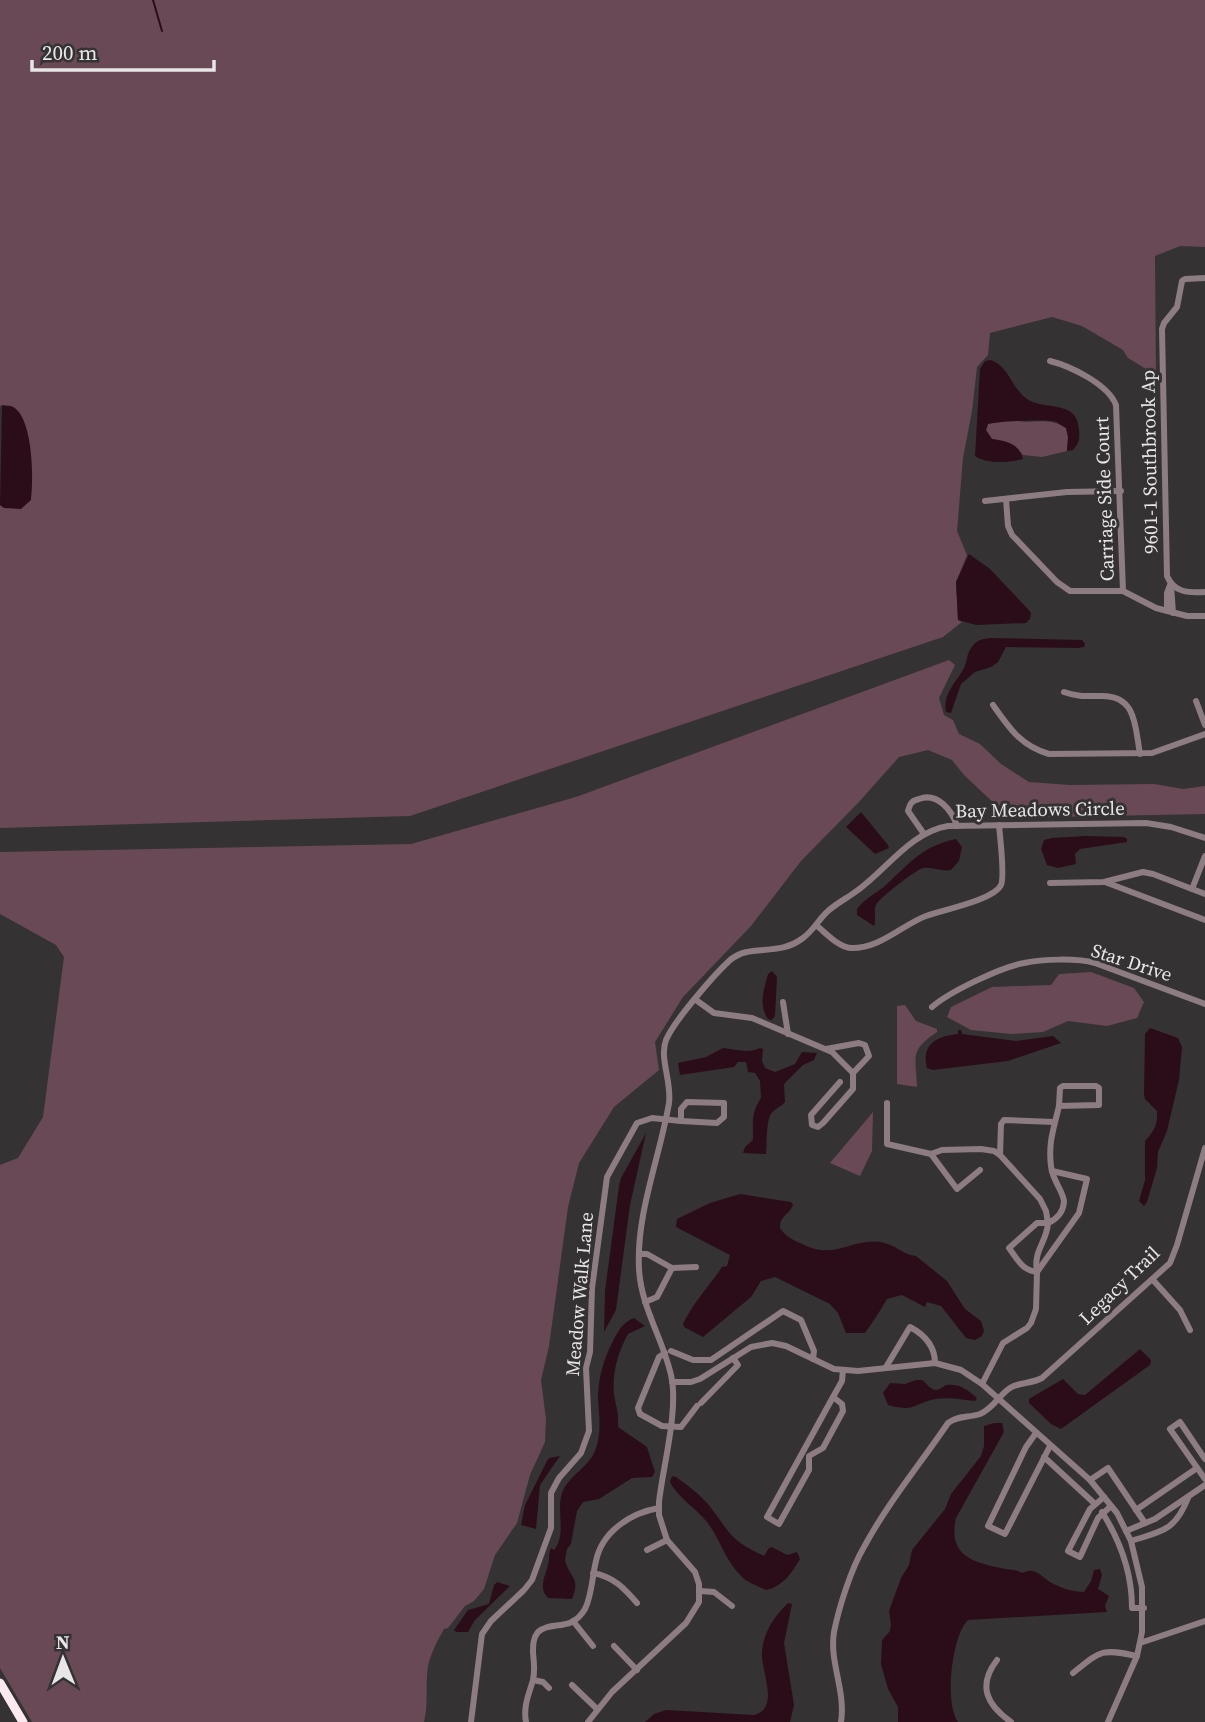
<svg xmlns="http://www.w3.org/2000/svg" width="1205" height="1722" font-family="'Source Serif 4',serif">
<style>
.green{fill:#694955}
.water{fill:#2b0d1a}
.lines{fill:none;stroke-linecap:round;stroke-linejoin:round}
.stream{stroke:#2b0d1a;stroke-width:2}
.minor{stroke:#8d7c82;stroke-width:6}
.highway{stroke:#fbe9ef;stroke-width:9}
.labels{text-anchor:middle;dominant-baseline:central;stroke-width:6;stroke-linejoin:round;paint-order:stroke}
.street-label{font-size:19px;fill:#e8e6e7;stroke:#353233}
</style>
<rect width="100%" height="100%" fill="#353233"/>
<!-- green -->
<g class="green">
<path d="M0 0H1205V247L1180 246 1155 256 1156 375 1128 358 1123 350 1082 326 1052 317 990 333 988 355 977 367 972 411 963 458 957 531 967 555 956 582 958 620 962 622 943 637 410 816 0 828V505L4 508 2 405 0 406Z"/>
<path d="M1013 420C1033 425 1047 416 1066 428L1068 437 1067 451 1042 457 1023 455 1014 445 992 439 986 430 988 424Z"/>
<path d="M949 660 955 665 939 698 944 715 953 720 959 734 980 744 1001 764 1029 782 1070 785 1154 784 1183 789 1205 786V814L999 818 998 807 964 775 952 760 928 750 899 757 859 802 801 861 751 926 683 997 655 1042 659 1070 614 1107 579 1163 568 1207 549 1346 541 1380 546 1419 545 1442 530 1475 517 1523 495 1555 484 1589 474 1601 465 1606 448 1628 444 1629C436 1643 427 1660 427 1677 426 1693 428 1706 424 1722H32L0 1668V1165L18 1158 43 1117 64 957 56 945 0 914V852L411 844 576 797Z"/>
<path d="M1091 972 1134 988 1144 1002 1137 1018 1107 1026 1068 1021 1043 1032 1011 1034 971 1030 947 1017 951 1007 992 987 1051 985 1059 974Z"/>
<path d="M905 1005 916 1021 937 1029V1032C909 1051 916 1056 917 1087L897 1084V1006Z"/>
<path d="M873 1112 872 1151 860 1176 830 1163Z"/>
</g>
<!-- water -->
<g class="water">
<path d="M990 360C1009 365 1011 388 1027 399 1045 411 1078 399 1079 430 1080 439 1079 443 1073 450L1067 451 1068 437 1066 428C1065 428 1057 422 1056 422 1048 419 998 421 988 424L986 430 992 439C1007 441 1019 444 1023 459 1009 463 986 464 975 456L980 369 985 361Z"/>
<path d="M2 405C5 406 10 405 13 407 33 417 34 480 31 500L21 509 4 508 0 505Z"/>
<path d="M969 554 990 569 1026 607 1031 613 1030 619 1026 623 976 625 958 620 956 582Z"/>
<path d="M989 638 1082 640 1085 644 1084 647 1078 648 1006 647 998 662 991 667 975 672 961 684 951 713 946 712C942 696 955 683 963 670 968 662 965 654 974 644 978 640 983 639 989 638Z"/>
<path d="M861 812 888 845 889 848 875 854 846 827Z"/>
<path d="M1086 836 1124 837 1127 839V842L1080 849 1075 854 1076 864 1058 868 1047 865 1041 849 1044 840 1052 838Z"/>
<path d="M956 839 962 847 959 861 951 870C941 872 933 867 923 868 917 869 879 898 876 905 873 912 877 919 874 926L857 915V909C865 898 877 893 887 884 912 861 921 847 956 839Z"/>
<path d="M772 971 777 977 775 1016 772 1020 768 1019C758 1004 764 990 768 974Z"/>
<path d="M1150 1028 1178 1038 1182 1047 1179 1080 1167 1131 1158 1152 1157 1168 1147 1202 1144 1206 1139 1201 1145 1180V1141C1154 1131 1158 1125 1157 1111L1145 1099 1144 1094 1145 1034Z"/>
<path d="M958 1030H961L962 1034 1016 1041 1053 1036 1061 1043 1008 1061 933 1070 927 1068C921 1045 936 1036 958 1034Z"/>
<path d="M723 1048C735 1049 748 1054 760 1048L763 1049 762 1061 765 1068 775 1072 795 1064 802 1052 817 1053 814 1060 803 1065 784 1084 785 1102C780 1108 775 1108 771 1114 766 1121 767 1145 766 1154L743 1153 745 1147 753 1140C753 1122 751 1113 761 1098L760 1081 755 1073 748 1072 746 1062H738L734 1067 680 1075 678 1063 706 1057Z"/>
<path d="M646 1133 630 1205 616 1310 604 1332 605 1291 619 1186 621 1178Z"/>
<path d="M740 1194 791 1202 793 1205C789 1215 779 1216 780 1228 786 1237 793 1240 802 1244 836 1261 849 1238 881 1242 894 1244 904 1255 916 1256L947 1281 965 1309 981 1321 984 1331 982 1336 975 1340 966 1338 941 1306 927 1302 925 1307 902 1295 887 1299C880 1311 873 1322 865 1333H846L838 1313 830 1304 775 1277 761 1281 751 1297 703 1337 684 1327 683 1324C694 1301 708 1288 722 1267L727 1266 730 1255 676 1227 677 1219 710 1203Z"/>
<path d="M634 1318 645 1326 628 1334C618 1352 612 1373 614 1394 616 1407 619 1412 618 1427L647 1447 655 1472 652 1477 632 1478 599 1499 583 1502 577 1511 571 1544 567 1549 565 1560C570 1579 581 1577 572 1599L548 1598C538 1588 545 1577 548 1565 550 1558 548 1555 551 1548L554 1550C567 1534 556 1511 562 1493 568 1476 588 1468 595 1451 602 1433 599 1416 598 1398 598 1378 604 1358 613 1341 618 1331 623 1322 634 1318Z"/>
<path d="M1140 1349 1151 1360 1150 1365 1061 1429 1051 1424 1029 1403V1399L1063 1379 1078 1394 1085 1395Z"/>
<path d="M916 1380H922C926 1383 931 1390 936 1390 940 1390 943 1386 946 1385 959 1383 968 1390 977 1398L975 1401C962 1400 950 1397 936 1399 913 1403 916 1413 888 1405L883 1393 890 1383 905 1384Z"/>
<path d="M994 1423H1002L1004 1432 956 1518C948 1554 970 1562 1001 1568 1008 1570 1016 1569 1022 1573 1038 1565 1042 1580 1056 1585 1064 1589 1074 1592 1084 1592L1091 1581 1094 1570 1100 1569 1102 1575 1098 1589 1109 1596 1105 1606 1107 1612 968 1620C952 1635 944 1703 958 1722H898V1707L888 1689 881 1664 882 1640 890 1631 891 1625 889 1611 901 1578 909 1565 912 1550 945 1509 951 1494 981 1456 984 1446V1426Z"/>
<path d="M560 1456 540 1485 536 1529 521 1525 525 1505 547 1461 549 1458Z"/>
<path d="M672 1476 676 1477C687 1485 698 1493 707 1503 730 1531 727 1539 764 1556L769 1548 772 1547 787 1555 797 1552 800 1559C792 1573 782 1587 766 1590 758 1586 748 1583 742 1577 726 1562 720 1539 707 1522 696 1508 677 1497 670 1482Z"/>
<path d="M497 1582 510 1586 475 1620 468 1632H456L454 1630 468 1610 489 1604 494 1585Z"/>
<path d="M788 1603 792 1604 784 1643 794 1705 790 1722H645L654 1714 666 1710 754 1715C781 1708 760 1670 762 1651 764 1631 774 1617 788 1603Z"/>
</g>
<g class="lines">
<!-- stream -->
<path class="stream" d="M153 0 162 31"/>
<!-- minor -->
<g class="minor">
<path d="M1205 278 1185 279 1182 281 1177 307 1164 323 1162 329 1167 576C1174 593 1189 593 1205 592"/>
<path d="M1050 361C1070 366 1108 384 1116 405L1123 591"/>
<path d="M1006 499 1008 526 1012 535 1057 582 1070 591H1123L1156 608 1187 616H1205"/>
<path d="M985 501 1067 492 1121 491"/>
<path d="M1171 585 1173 613"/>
<path d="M1167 611V593L1170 585"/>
<path d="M1064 692C1077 697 1088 696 1102 696 1137 696 1135 727 1140 754"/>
<path d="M1196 701 1205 725"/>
<path d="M993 705C1009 728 1021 746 1049 754L1152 753 1205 734"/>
<path d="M924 834 908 811C910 804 911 801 919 799 937 792 952 810 957 826"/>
<path d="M1105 882 1205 920"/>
<path d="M1050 883 1104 882 1143 872 1153 874 1205 894"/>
<path d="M1192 889 1205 856"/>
<path d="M816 925C826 933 839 948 852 948 881 948 902 925 926 916 942 910 994 900 1001 885 1005 877 1000 837 999 825"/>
<path d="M696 1000 714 1013 752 1018 832 1052 853 1073V1089L823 1123 818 1127 812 1125 811 1115 840 1082"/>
<path d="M783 1002 788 1034"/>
<path d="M932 1007C949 992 1001 967 1024 963 1042 959 1077 958 1095 963L1205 1004"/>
<path d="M826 1049 859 1043 865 1045 869 1056 853 1073"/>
<path d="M1063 1086H1096L1099 1088V1105L1059 1106 1060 1088Z"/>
<path d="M687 1102 724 1103V1117L717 1123 681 1121V1109Z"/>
<path d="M887 1103V1144L931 1154 942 1150 981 1149 994 1151 1000 1155 1040 1199 1046 1211 1048 1223H1037L1009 1248C1018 1260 1022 1270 1037 1272 1033 1250 1047 1242 1048 1223 1057 1219 1063 1213 1064 1202 1064 1192 1052 1180 1051 1166 1048 1142 1054 1128 1059 1106"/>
<path d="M931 1154 957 1189 980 1170"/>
<path d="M1000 1155 1001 1124 1004 1120 1054 1122"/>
<path d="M639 1254H647L672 1268 696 1267"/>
<path d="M1153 1280 1180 1310 1190 1330"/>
<path d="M645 1302 657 1297 672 1268"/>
<path d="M671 1351 693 1360H711L783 1311 801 1320 814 1351 813 1359"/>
<path d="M665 1353 659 1357 638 1408 640 1414 662 1426 681 1427 697 1406"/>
<path d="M886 1367 910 1327C925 1335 935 1346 935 1363"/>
<path d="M672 1382H691L700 1379 751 1347 772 1343 786 1346 834 1369 858 1371 935 1363 961 1370 982 1384 1090 1480 1117 1513 1131 1541 1142 1587V1632L1137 1656 1108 1722"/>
<path d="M982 1384 1003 1343 1027 1328 1031 1323 1036 1309 1037 1272 1079 1213 1087 1179 1052 1171"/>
<path d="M833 1397 842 1404 843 1411 823 1448 809 1456V1470L779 1524 767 1517Z"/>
<path d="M833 1397 842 1381 843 1370"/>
<path d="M701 1403 738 1365 733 1358"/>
<path d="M1036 1433 1026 1447 988 1526 1005 1534 1050 1446"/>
<path d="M1044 1457 1094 1503"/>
<path d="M1205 1459 1180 1422 1170 1429 1205 1479"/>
<path d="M1090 1480 1108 1468 1145 1523"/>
<path d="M1104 1497 1090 1509 1068 1551 1080 1557 1098 1518 1111 1506"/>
<path d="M1136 1510 1197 1468"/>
<path d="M1102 1512C1121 1542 1132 1572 1132 1608H1144"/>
<path d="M1126 1531 1155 1519 1205 1485"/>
<path d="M1131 1541C1162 1531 1175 1531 1188 1498"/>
<path d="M647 1550 667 1540"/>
<path d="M593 1573C614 1577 624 1588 637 1603"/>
<path d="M700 1591 714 1592 732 1606"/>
<path d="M573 1621 593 1646"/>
<path d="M1140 1643 1205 1621"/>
<path d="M614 1646 637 1670"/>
<path d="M997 1660C977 1686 987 1705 1011 1722"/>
<path d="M1073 1673C1100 1651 1101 1648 1137 1656"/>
<path d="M533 1680 543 1682 549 1688"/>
<path d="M572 1685 597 1709"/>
<path d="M471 1722 482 1634 491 1621 524 1590 532 1580 551 1528V1493L559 1478 581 1453 589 1431 586 1368 590 1352 592 1288 607 1177 637 1123 652 1118 681 1121"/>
<path d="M526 1722C523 1706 529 1694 533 1680 535 1671 534 1661 533 1653 533 1645 533 1638 538 1632 551 1620 571 1633 585 1609 592 1595 592 1577 596 1561 602 1532 630 1513 659 1508"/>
<path d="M588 1722 612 1692 686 1623 699 1602V1584L695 1572 667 1540 659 1515V1502C663 1466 679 1409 671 1375 663 1339 641 1307 639 1269 636 1213 660 1157 669 1103 672 1082 659 1058 666 1040 674 1021 713 976 729 961 750 942 777 958 803 938 813 931 819 919 828 911 837 903 849 897 858 890 887 869 911 832 948 826L1146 823 1171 827 1205 838"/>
<path d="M841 1722C846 1691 829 1662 834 1632 839 1607 851 1569 864 1547 887 1504 921 1463 948 1423 959 1415 968 1418 980 1414 993 1409 999 1395 1010 1388 1019 1382 1031 1384 1042 1378L1170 1263 1177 1245 1205 1148"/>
</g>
<!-- highway -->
<path class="highway" d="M0 1683 23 1722"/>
</g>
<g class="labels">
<!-- street labels -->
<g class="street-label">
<text transform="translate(1149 462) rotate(-91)">9601-1 Southbrook Ap</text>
<text transform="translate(1104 499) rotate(-92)">Carriage Side Court</text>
<text transform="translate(1040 809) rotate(-1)">Bay Meadows Circle</text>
<text transform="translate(1132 962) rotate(18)">Star Drive</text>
<text transform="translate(1119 1285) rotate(-44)">Legacy Trail</text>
<text transform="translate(579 1294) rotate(-85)">Meadow Walk Lane</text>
</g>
</g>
<!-- north arrow -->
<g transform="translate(63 1659) rotate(359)" stroke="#353233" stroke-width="5" paint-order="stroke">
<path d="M0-5L12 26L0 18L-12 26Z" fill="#e8e6e7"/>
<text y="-10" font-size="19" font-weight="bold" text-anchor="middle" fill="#e8e6e7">N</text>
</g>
<!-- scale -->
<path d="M32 60v10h182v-10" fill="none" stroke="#e8e6e7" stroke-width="3.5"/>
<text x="42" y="60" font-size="21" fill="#e8e6e7" stroke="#353233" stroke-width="5" paint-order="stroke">200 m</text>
</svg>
